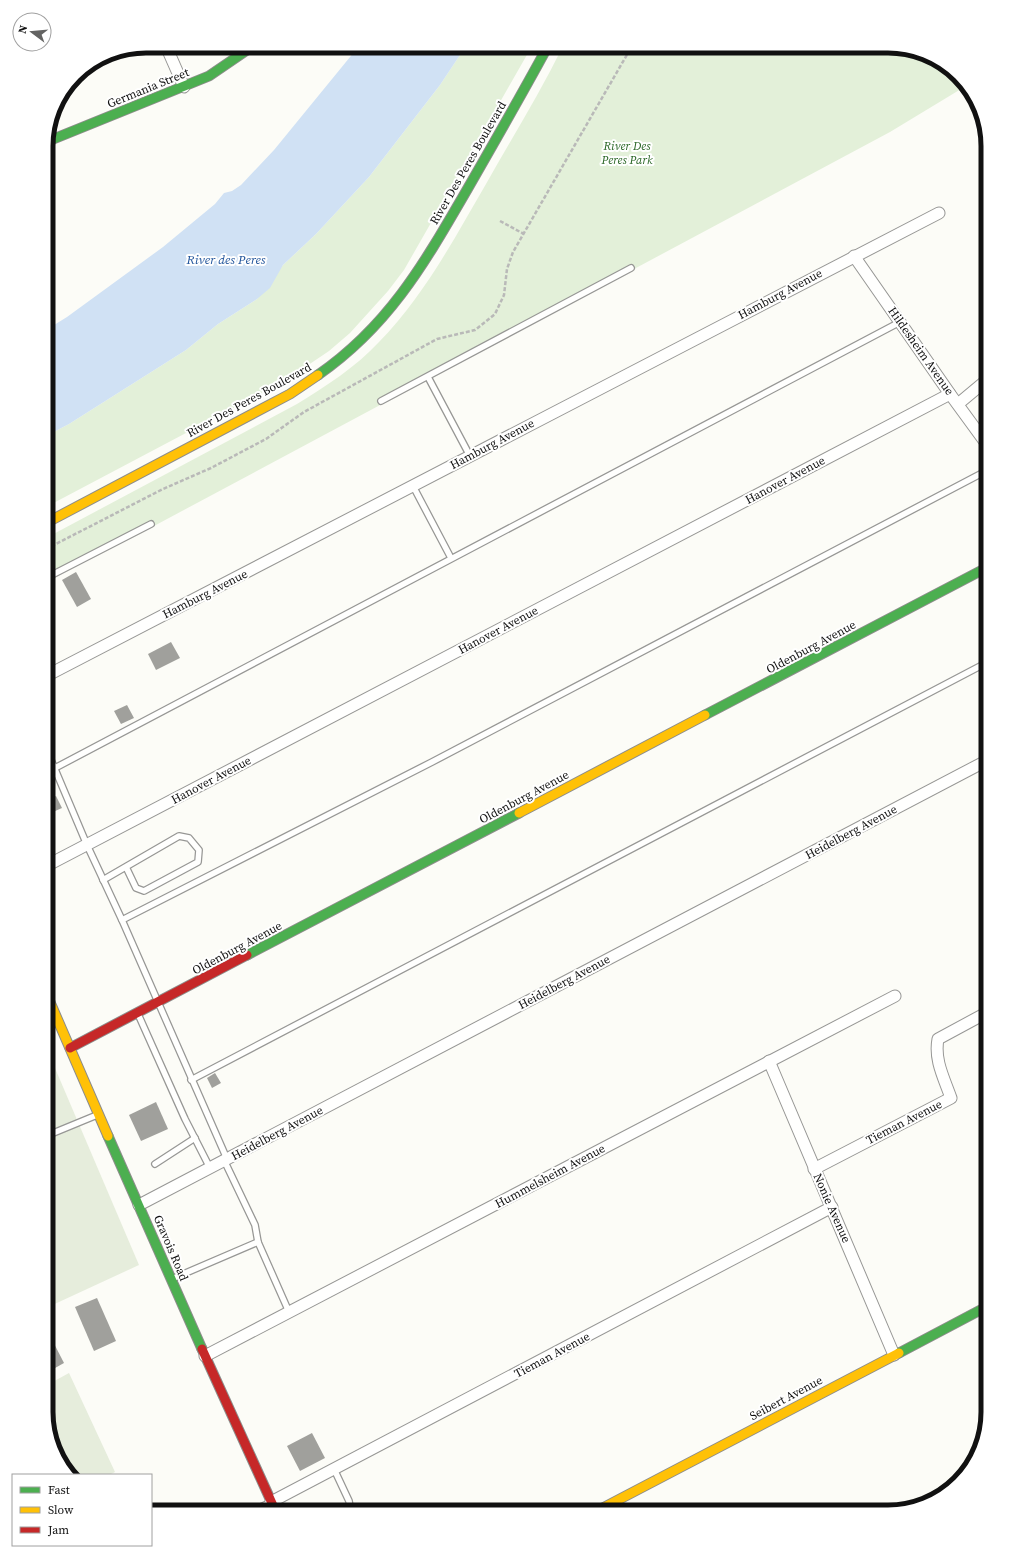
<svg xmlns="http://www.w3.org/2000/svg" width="1034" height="1558" font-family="'Source Serif 4',serif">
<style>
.green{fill:#e3f0d9}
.cemetery{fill:#e6eddc}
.water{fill:#d0e1f4}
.building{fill:#a0a09c}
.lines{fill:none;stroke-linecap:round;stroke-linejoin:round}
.lane-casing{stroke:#979795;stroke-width:8}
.street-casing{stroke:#979795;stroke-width:13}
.fast-casing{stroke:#8d8d8b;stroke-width:11}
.slow-casing{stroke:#8d8d8b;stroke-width:11}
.jam-casing{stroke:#8d8d8b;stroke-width:11}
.path{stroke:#b9b9b8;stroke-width:2.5;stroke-dasharray:4 2;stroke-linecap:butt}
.lane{stroke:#fffffe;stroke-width:5.5}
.street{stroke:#fffffe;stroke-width:11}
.fast{stroke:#4caf50;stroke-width:9}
.slow{stroke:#ffc107;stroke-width:9}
.jam{stroke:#c62828;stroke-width:9}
.labels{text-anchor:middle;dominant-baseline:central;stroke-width:4;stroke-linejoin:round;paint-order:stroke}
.street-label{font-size:12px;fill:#111;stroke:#fff}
.park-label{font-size:12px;font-style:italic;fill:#286524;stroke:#fff}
.water-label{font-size:13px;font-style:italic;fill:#21549b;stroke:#fff}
.rim{fill:none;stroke:#111;stroke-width:5}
</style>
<rect width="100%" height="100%" fill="#fcfcf7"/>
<!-- green -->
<g class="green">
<path d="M466 46H532L404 270 388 291 350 333 329 351 286 380 46 507V436L69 424 186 350 218 324 257 299 283 265 316 234 369 177 440 85Z"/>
<path d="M563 46H894L943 63 966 86 890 132 154 526 151 521 46 576V538L297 404C326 386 356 367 379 342 424 296 454 239 486 184 512 138 540 93 563 46Z"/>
</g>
<!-- cemetery -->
<g class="cemetery">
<path d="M46 1047 139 1265 46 1308Z"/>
<path d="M69 1373 115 1472 109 1475H72L59 1462 46 1412V1383L47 1385Z"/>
</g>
<!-- water -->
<path class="water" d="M359 46H466L440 85 369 177 316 234 283 265 270 288 257 299 218 324 186 350 69 424 46 436V330L67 317 163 247 215 204 224 193 232 191 241 185 274 150Z"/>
<!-- building -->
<g class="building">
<path d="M76 572 91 599 77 607 62 580Z"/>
<path d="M171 642 180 658 156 670 148 654Z"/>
<path d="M127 705 134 718 121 724 114 711Z"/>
<path d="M56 796 62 808 46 815V800Z"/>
<path d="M215 1073 221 1083 212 1088 207 1078Z"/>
<path d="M156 1102 168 1129 141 1141 129 1115Z"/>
<path d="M97 1298 116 1341 94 1351 75 1307Z"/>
<path d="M46 1328 64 1363 46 1373Z"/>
<path d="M312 1433 325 1458 300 1471 287 1446Z"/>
</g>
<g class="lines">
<defs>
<g id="lane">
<path d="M428 377 470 456"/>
<path d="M381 401 631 268"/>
<path d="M413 486 451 558"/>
<path d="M46 578 151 524"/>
<path d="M46 748 87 845 122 920 227 1159"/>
<path d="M55 768 900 322"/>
<path d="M103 880 179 836 189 838 199 850 198 862 144 891 136 888 126 867"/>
<path d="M122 920 432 762 988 470"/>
<path d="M138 1014 185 1119 210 1168"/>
<path d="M191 1080 988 662"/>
<path d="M46 1136 97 1115"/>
<path d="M224 1160 255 1225 258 1242 289 1312"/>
<path d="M155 1164 195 1138"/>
<path d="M174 1278 258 1242"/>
<path d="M334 1469 349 1501 351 1512"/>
<path d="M228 1512 233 1509H242L243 1512"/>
<path d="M250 1512 269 1503"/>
</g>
<g id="street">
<path d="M166 46 184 87"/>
<path d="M854 256 950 394 988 446"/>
<path d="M958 404 988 379"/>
<path d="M46 676 939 213"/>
<path d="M46 866 950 394"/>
<path d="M769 1061 894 1355"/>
<path d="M814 1169 951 1098C944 1078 934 1060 938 1039L988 1012"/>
<path d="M139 1205 988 760"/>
<path d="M205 1356 895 996"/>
<path d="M271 1502 832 1207"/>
</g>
<g id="fast">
<path d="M46 142 209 76 253 46"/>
<path d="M318 375C390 325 425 262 468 188 495 141 522 94 548 46"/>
<path d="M705 715 988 567"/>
<path d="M247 955 519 813"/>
<path d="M108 1136 202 1349"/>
<path d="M899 1353 988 1306"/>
</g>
<g id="slow">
<path d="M46 523 290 394 318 375"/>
<path d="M519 813 705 715"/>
<path d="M46 993 108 1136"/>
<path d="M595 1512 899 1353"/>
</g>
<g id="jam">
<path d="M70 1048 247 955"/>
<path d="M202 1349 276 1512"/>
</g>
</defs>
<!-- lane casing -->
<use href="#lane" class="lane-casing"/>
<!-- street casing -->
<use href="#street" class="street-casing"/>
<!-- fast casing -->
<use href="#fast" class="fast-casing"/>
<!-- slow casing -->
<use href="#slow" class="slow-casing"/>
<!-- jam casing -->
<use href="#jam" class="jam-casing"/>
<!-- path -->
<g class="path">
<path d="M500 221 524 234"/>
<path d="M46 549 163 489 211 468 266 439 304 412 437 339 475 330 495 314 504 295 507 269 513 252 632 46"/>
</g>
<!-- lane -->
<use href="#lane" class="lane"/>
<!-- street -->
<use href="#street" class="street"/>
<!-- fast -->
<use href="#fast" class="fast"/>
<!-- slow -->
<use href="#slow" class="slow"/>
<!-- jam -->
<use href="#jam" class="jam"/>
</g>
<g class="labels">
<!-- street labels -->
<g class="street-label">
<text transform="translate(148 88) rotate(-22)">Germania Street</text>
<text transform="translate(468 163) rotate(-60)">River Des Peres Boulevard</text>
<text transform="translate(780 294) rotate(-28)">Hamburg Avenue</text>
<text transform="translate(921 351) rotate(55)">Hildesheim Avenue</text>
<text transform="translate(249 400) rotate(-29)">River Des Peres Boulevard</text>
<text transform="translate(492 444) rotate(-28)">Hamburg Avenue</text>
<text transform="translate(785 480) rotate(-28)">Hanover Avenue</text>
<text transform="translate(205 594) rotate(-27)">Hamburg Avenue</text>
<text transform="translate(498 630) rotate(-28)">Hanover Avenue</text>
<text transform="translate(811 647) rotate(-28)">Oldenburg Avenue</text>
<text transform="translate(211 780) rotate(-28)">Hanover Avenue</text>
<text transform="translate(524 797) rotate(-28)">Oldenburg Avenue</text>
<text transform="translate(851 832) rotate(-28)">Heidelberg Avenue</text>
<text transform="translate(237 948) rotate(-28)">Oldenburg Avenue</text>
<text transform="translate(564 982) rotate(-28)">Heidelberg Avenue</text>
<text transform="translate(904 1122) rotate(-27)">Tieman Avenue</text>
<text transform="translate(277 1133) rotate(-28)">Heidelberg Avenue</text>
<text transform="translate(550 1176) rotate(-28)">Hummelsheim Avenue</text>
<text transform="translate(832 1208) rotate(66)">Nonie Avenue</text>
<text transform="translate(171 1248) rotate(67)">Gravois Road</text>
<text transform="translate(552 1355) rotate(-28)">Tieman Avenue</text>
<text transform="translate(786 1398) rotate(-28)">Seibert Avenue</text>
</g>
<!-- park labels -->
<g class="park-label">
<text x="627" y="146">River Des<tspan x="627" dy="14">Peres Park</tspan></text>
</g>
<!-- water labels -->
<g class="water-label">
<text x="226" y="259">River des Peres</text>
</g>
</g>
<!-- crop -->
<path d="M0 0H1034V1558H0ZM146 53H888A93 93 0 0 1 981 146V1412A93 93 0 0 1 888 1505H146A93 93 0 0 1 53 1412V146A93 93 0 0 1 146 53Z" fill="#fff" fill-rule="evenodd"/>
<path class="rim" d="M146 53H888A93 93 0 0 1 981 146V1412A93 93 0 0 1 888 1505H146A93 93 0 0 1 53 1412V146A93 93 0 0 1 146 53Z"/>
<!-- legend -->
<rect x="12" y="1474" width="140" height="72" fill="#ffffff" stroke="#a0a0a0"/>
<rect x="20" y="1487" width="20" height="6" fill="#4caf50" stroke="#a0a0a0"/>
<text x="48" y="1494" font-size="12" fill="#111111">Fast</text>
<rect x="20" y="1507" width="20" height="6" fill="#ffc107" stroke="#a0a0a0"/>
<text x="48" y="1514" font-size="12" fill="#111111">Slow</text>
<rect x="20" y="1527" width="20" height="6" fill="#c62828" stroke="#a0a0a0"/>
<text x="48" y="1534" font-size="12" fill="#111111">Jam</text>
<!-- north arrow -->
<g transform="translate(32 32) rotate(286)"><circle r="19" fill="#ffffff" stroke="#a0a0a0"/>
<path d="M0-3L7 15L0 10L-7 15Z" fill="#636362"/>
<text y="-6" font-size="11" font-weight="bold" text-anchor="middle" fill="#111111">N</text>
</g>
</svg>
